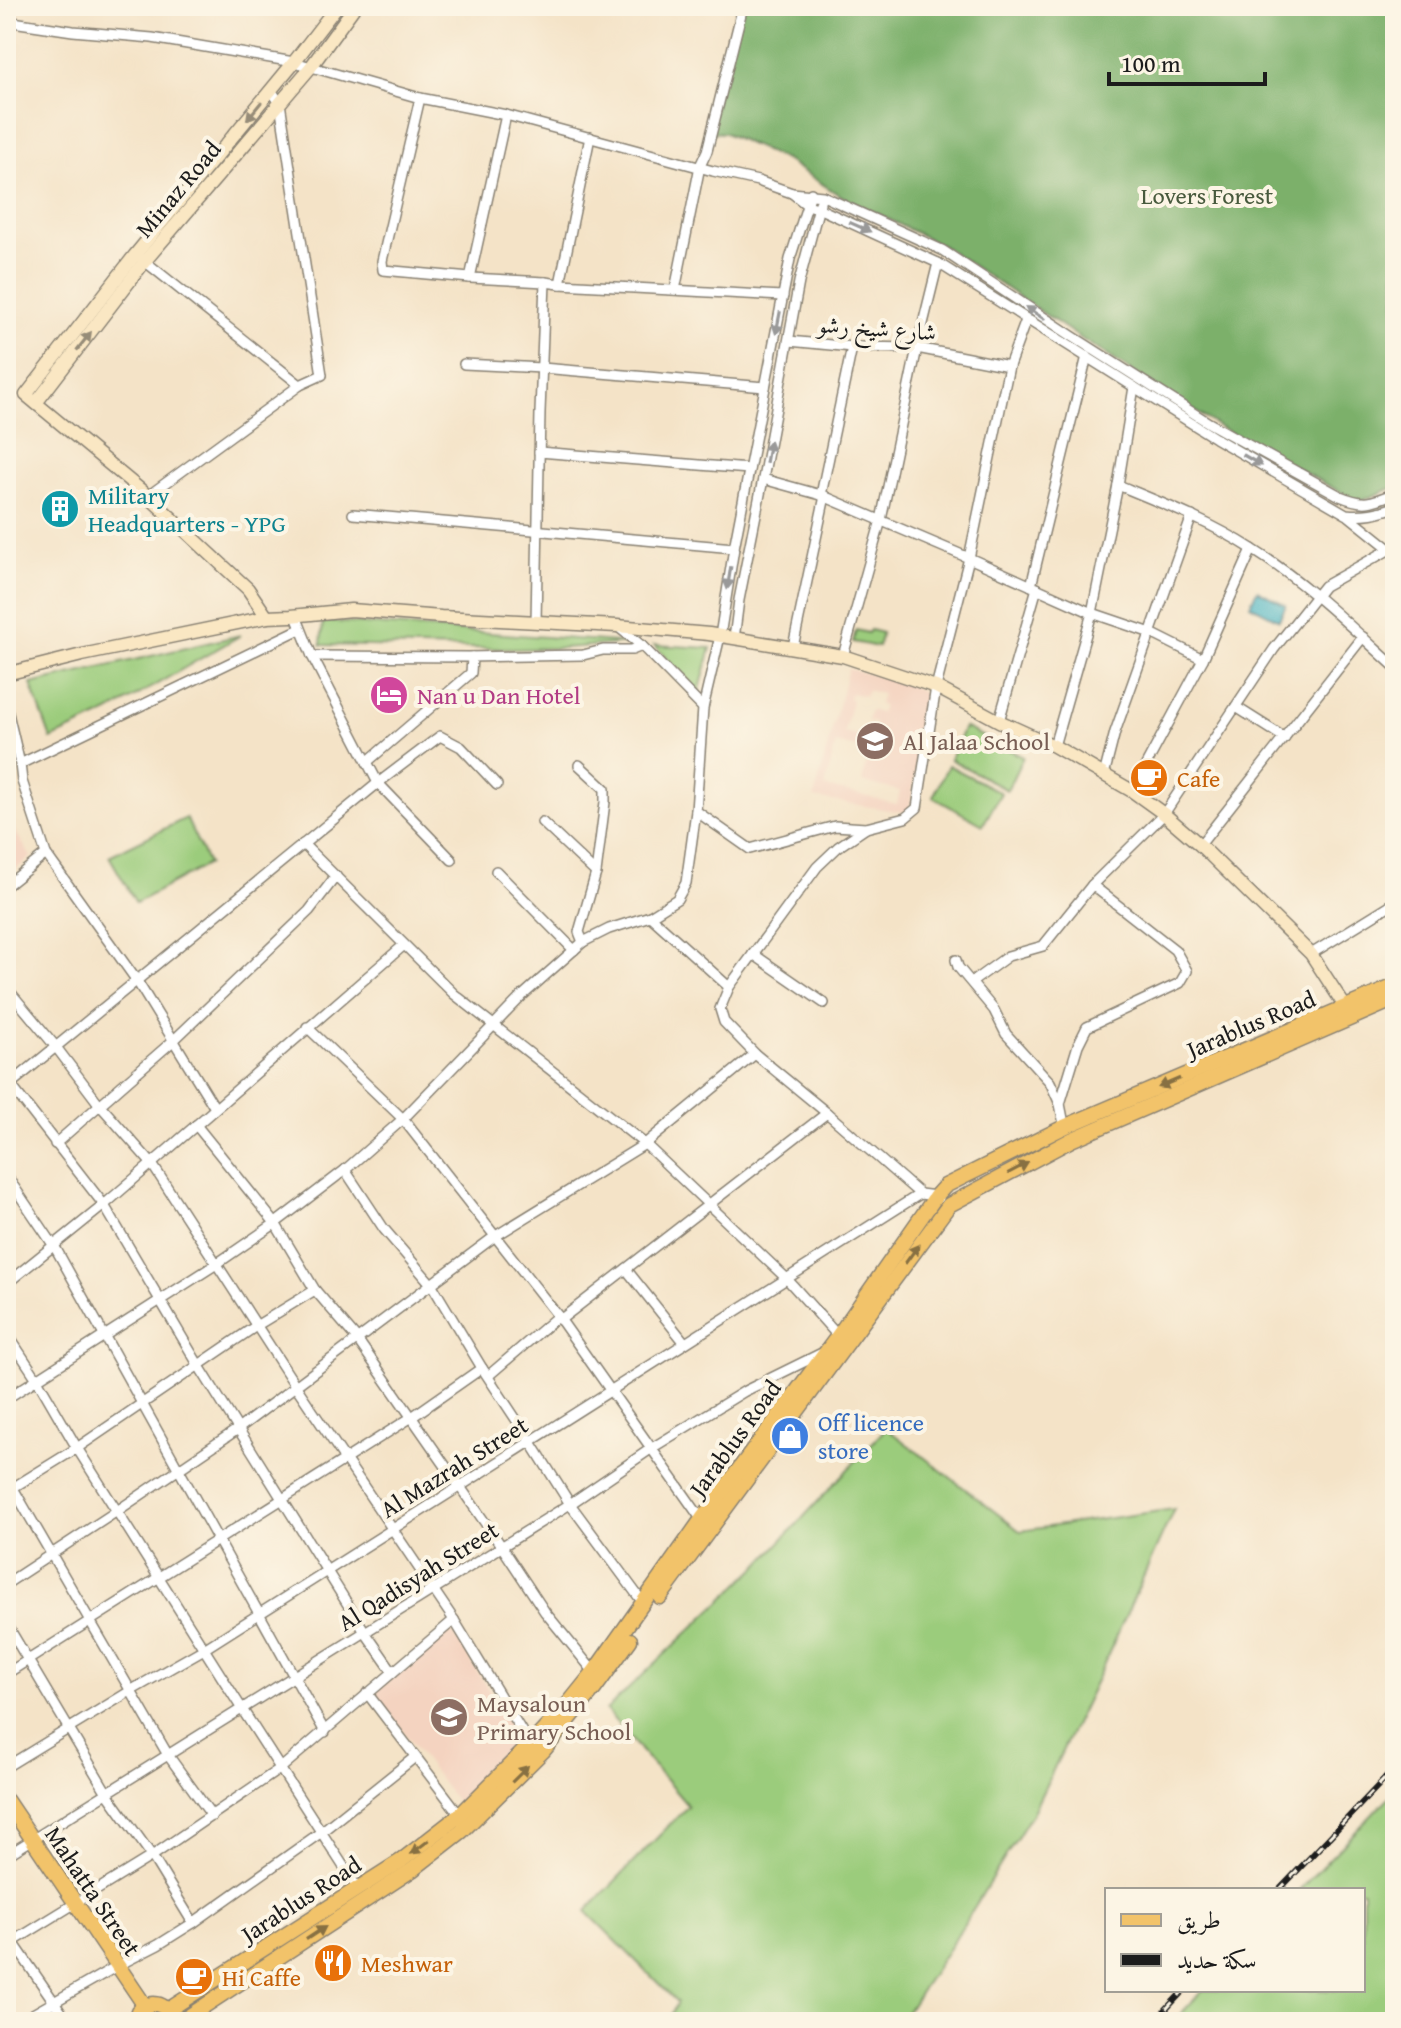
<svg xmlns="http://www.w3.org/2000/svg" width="1401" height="2028" font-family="'Gentium Book Plus',Amiri,serif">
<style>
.built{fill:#f4d3c0;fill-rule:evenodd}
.green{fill:#9bcc7b;stroke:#5c744c;stroke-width:2}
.forest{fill:#7cb06b;stroke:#4c6644;stroke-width:2}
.water{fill:#45b2c2;stroke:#30676f;stroke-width:2}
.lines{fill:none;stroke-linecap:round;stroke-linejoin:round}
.street-casing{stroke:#888072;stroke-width:12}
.secondary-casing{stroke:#888072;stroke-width:15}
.primary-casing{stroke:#888072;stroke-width:17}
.street{stroke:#fff;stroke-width:9}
.secondary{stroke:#fae7c3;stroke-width:12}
.primary{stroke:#f2c36a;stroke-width:14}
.rail-casing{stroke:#1c1c1c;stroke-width:6}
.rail{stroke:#fcf5e5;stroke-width:3;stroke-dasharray:9;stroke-linecap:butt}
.oneway{fill:#968c78}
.oneway2{fill:#999}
.oneway3{fill:#877043}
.labels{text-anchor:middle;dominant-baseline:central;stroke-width:8;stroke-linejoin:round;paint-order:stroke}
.street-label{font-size:24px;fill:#1c1c1c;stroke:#fcf5e5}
.park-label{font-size:24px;fill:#485a3d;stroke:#fcf5e5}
.culture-label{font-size:24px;fill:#0d838f;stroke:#fcf5e5;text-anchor:start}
.hotel-label{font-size:24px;fill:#b23c85;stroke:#fcf5e5;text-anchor:start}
.education-label{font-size:24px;fill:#785e54;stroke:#fcf5e5;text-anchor:start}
.food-label{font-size:24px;fill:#c56008;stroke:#fcf5e5;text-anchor:start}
.shop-label{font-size:24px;fill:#366cbe;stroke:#fcf5e5;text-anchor:start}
</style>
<rect width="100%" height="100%" fill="#fcf5e5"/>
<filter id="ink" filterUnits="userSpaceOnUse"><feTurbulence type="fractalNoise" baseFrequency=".0125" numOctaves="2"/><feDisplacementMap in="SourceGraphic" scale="16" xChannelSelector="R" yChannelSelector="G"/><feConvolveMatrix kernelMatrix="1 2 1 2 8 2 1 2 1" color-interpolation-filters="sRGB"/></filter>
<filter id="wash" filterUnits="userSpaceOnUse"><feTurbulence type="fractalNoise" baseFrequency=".006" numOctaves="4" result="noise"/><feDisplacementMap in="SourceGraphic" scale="32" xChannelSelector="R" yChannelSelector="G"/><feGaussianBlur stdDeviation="1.8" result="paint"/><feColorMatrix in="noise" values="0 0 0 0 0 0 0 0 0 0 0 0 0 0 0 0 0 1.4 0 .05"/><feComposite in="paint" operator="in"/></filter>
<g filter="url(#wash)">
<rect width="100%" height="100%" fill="#f4e3c7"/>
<!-- built -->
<g class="built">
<path d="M848 669 906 683 928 695 909 813 814 798ZM867 690 882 694 879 704 883 706 880 713 870 710 868 721 875 723 871 739 844 733 852 700 849 699 851 693 865 696ZM836 743 869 751 862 782 900 791 897 804 825 787Z"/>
<path d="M6 816 31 857 6 877Z"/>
<path d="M451 1630 521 1741 459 1805 374 1693Z"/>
</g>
<!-- green -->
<g class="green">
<path d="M323 621 631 643 564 648 516 649 321 645Z"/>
<path d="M856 630 868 633 870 630 882 633 878 647 853 642Z"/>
<path d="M241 635 109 712 51 739 31 684Z"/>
<path d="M654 645 711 648 699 693Z"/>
<path d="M964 727 1023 757 1007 790 950 759Z"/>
<path d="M948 765 1001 793 983 825 933 797Z"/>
<path d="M186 818 208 864 136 903 109 856Z"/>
<path d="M886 1428 1020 1531 1174 1509 1102 1668 1033 1812 951 1945 900 2022H668L677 2002 586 1911 688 1806 606 1710 760 1564Z"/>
<path d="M1395 1791V2022H1173L1203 1990H1363V1890H1299Z"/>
</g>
<!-- forest -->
<path class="forest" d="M738 6H1395V487L1359 502 1221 428 1080 338 943 246 839 195 787 161 725 133 709 132Z"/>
<!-- water -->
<path class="water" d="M1257 590 1286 605 1279 620 1250 605Z"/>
</g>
<g filter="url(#ink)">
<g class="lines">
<defs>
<g id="street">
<path d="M6 21 73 31 152 38 294 62 420 98 506 115 713 171 758 181 792 193 823 196 942 250 1072 336 1209 423 1340 496C1364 506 1371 503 1395 493"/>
<path d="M271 90 280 103 322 375 300 385"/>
<path d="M420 98 382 261 383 270 470 278 545 282"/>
<path d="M792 193 807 205 818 208 938 263 1215 438 1346 514C1364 516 1378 513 1395 507"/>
<path d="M142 259 300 385 148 496"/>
<path d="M470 278 506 115"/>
<path d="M560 284 783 296"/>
<path d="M675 290 700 166 707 151 743 6"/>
<path d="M789 341 852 347 917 348 1009 366"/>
<path d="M464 364 542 368 765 387"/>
<path d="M539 452 749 469"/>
<path d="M763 479 821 495 969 558 1092 613 1151 633 1203 659 1252 549"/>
<path d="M1118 485C1164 504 1210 522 1252 549 1305 582 1349 625 1395 667"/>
<path d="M821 495 852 347"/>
<path d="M353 514 734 548"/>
<path d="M1031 586 1087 356"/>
<path d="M296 616 312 656 378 783 452 860"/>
<path d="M536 622 540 412 545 282 560 284 590 137"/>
<path d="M617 626 642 646 703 708"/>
<path d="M734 639 739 600 763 479 799 282 820 203"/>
<path d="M793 647 825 496"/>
<path d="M312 656 468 657 583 655 603 650H632L642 646"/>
<path d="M843 656 881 520 917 348 938 263"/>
<path d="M6 705 20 764"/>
<path d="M1236 707 1285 738"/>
<path d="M999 721 1037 588"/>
<path d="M1054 746 1092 613 1118 485 1134 387"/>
<path d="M367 762 471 673 472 657"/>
<path d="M579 765 605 789V802L596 873 579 932 583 942"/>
<path d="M1104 775 1115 732 1192 516"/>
<path d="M1132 791 1203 659"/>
<path d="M696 811 750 849 835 826 866 828"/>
<path d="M542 822 596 873"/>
<path d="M303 844 454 994 645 1144 787 1279 838 1336"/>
<path d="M1200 845 1363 637"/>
<path d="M496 871 574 950"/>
<path d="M6 886 46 854"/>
<path d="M650 916 729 987 720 1009 724 1022 755 1054 827 1113 920 1194 936 1196 939 1198"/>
<path d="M753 954 824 1003"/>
<path d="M1311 954 1395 902"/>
<path d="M956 960 958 967 994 1010 1006 1034 1050 1082 1060 1104 1065 1129"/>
<path d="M972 982 1008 956 1043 946 1092 885 1164 814 1274 649 1324 586 1390 549 1349 516"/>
<path d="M6 987 56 1047 99 1104 152 1164 295 1385 454 1620 530 1745"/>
<path d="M729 987 817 867 838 847 866 828 905 818 917 808 936 687 969 558 1009 366 1026 320"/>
<path d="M307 1027 403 1119 558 1316 704 1523"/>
<path d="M6 1079 104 1205 199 1366 365 1632 393 1672"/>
<path d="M8 1086 378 783 440 736 461 747 497 785"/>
<path d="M1060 1104 1078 1045 1087 1027 1180 983 1187 971 1175 950 1092 885"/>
<path d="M215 1108 137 981 46 854 22 781 20 764 300 629"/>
<path d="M196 1125 275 1223 315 1290 357 1339 502 1547 545 1612 594 1672V1675"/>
<path d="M55 1144 174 1040 309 911 336 876"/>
<path d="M345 1170 384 1229 432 1285 482 1368 531 1442 570 1504 644 1604"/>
<path d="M6 1175 56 1249 325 1732"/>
<path d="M626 1269 685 1343"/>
<path d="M6 1284 104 1205 404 945"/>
<path d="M560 1320 827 1113"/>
<path d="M6 1332 37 1379 77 1448 242 1709 358 1889"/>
<path d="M488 1376 558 1316"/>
<path d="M6 1399 215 1265 273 1225 345 1170 403 1119 522 996 583 942 609 929 650 916 677 899 686 883 696 811 703 708 720 636 734 548 790 259 811 193"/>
<path d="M6 1476 168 1755 212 1816"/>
<path d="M6 1492 77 1448 256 1326 315 1290"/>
<path d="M6 1584 117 1511 238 1429 494 1237 645 1144 755 1054"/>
<path d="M6 1623 107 1793 152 1856 193 1923"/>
<path d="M6 1674 412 1417 482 1368"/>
<path d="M367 1693 460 1815"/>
<path d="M6 1767 132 1690 204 1649 920 1194"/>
<path d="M6 1856 570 1504 652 1448 745 1391 824 1352"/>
<path d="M6 1932 68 2022"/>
<path d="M6 1946 152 1856 281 1768 454 1620"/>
<path d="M19 2022 117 1966 158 1945 193 1923 320 1833 415 1757"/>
</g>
<g id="secondary">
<path d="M36 403 145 261 310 68 355 6"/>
<path d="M267 617 248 589 148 496 26 395 135 255 294 62 337 6"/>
<path d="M6 674 82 655 267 617 291 616 351 610 441 617 617 626 709 634 843 656 936 687 999 721 1054 746 1132 791 1164 814 1200 845 1311 954 1346 1008 1349 1016"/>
</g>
<g id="primary">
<path d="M660 1597 949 1205 1071 1140 1395 999"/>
<path d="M6 1800 145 2006"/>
<path d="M168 2010 401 1861 460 1815 530 1745 569 1703 594 1672 702 1519 838 1336 936 1196 945 1186 1064 1127 1395 986"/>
<path d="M135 2022 138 2011C151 2000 165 2002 172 2018"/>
<path d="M180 2022 412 1870 462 1831 543 1751 595 1688 630 1640"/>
</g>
</defs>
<!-- street casing -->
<use href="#street" class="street-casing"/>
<!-- secondary casing -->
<use href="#secondary" class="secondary-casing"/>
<!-- primary casing -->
<use href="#primary" class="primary-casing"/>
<!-- street -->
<use href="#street" class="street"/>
<!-- secondary -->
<use href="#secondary" class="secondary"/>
<!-- primary -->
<use href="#primary" class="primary"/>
<defs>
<g id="rail">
<path d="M1279 1890 1395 1768"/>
<path d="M1154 2022 1184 1990"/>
</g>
</defs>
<!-- rail casing -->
<use href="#rail" class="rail-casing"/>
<!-- rail -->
<use href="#rail" class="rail"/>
</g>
<!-- one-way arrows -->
<defs><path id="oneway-solid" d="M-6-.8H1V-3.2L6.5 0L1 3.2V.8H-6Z" transform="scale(2)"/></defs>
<g class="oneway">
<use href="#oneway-solid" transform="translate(254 111) rotate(129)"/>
<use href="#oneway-solid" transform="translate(84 341) rotate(-52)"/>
</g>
<g class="oneway2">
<use href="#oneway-solid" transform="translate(860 227) rotate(24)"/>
<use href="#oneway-solid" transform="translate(1035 313) rotate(-147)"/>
<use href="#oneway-solid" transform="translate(778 323) rotate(101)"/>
<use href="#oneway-solid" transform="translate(768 452) rotate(-80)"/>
<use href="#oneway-solid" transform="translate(1252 460) rotate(30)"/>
<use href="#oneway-solid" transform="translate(729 578) rotate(99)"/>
</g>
<g class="oneway3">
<use href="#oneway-solid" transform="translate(1169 1083) rotate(157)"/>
<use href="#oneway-solid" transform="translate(1018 1168) rotate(-28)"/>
<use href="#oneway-solid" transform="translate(912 1254) rotate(-54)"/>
<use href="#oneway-solid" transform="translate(520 1774) rotate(-45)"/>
<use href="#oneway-solid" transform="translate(420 1847) rotate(143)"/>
<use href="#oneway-solid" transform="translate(316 1933) rotate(-33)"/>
</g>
</g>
<!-- icons -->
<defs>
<symbol id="building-disc" viewBox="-11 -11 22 22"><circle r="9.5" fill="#0f9aa8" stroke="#fcf5e5"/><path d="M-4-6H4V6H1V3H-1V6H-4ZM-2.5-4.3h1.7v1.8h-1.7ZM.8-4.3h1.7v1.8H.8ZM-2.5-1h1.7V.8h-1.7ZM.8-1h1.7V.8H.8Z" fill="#fff"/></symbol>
<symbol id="hotel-disc" viewBox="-11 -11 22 22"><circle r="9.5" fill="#d1479c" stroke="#fcf5e5"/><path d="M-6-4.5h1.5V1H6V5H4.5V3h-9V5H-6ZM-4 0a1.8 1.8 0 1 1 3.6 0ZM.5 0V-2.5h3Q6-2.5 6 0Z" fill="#fff"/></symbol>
<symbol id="school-disc" viewBox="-11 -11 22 22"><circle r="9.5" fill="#8d6e63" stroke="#fcf5e5"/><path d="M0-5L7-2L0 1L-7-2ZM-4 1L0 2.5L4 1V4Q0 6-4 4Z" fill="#fff"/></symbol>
<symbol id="cafe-disc" viewBox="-11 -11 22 22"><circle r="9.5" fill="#e8710a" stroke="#fcf5e5"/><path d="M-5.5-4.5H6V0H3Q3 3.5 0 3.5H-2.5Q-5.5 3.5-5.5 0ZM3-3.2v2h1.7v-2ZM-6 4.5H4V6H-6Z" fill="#fff"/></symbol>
<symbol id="shop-disc" viewBox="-11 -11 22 22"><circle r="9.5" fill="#3f7fe0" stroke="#fcf5e5"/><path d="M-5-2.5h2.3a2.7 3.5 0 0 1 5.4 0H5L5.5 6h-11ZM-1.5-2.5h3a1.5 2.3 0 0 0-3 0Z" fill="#fff"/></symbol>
<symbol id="restaurant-disc" viewBox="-11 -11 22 22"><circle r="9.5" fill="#e8710a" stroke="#fcf5e5"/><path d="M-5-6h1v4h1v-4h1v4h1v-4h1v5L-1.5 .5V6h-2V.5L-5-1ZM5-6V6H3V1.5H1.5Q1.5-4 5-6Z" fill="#fff"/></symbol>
</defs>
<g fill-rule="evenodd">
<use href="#building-disc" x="38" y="487" width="44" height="44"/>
<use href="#hotel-disc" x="367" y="673" width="44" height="44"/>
<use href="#school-disc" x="853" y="719" width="44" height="44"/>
<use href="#cafe-disc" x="1127" y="756" width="44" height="44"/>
<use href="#shop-disc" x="768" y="1414" width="44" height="44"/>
<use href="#school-disc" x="427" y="1695" width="44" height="44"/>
<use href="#restaurant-disc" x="311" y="1941" width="44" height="44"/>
<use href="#cafe-disc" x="172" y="1955" width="44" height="44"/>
</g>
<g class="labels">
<!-- street labels -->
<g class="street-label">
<text transform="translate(178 189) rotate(-50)">Minaz Road</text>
<text transform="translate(877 328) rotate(4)">شارع شيخ رشو</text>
<text transform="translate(1251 1024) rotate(-23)">Jarablus Road</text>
<text transform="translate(735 1438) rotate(-54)">Jarablus Road</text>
<text transform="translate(454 1467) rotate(-32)">Al Mazrah Street</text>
<text transform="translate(418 1576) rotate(-32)">Al Qadisyah Street</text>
<text transform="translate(93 1891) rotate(56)">Mahatta Street</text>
<text transform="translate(301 1899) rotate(-33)">Jarablus Road</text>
</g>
<!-- park labels -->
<g class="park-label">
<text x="1207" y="195">Lovers Forest</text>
</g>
<!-- culture labels -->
<g class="culture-label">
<text x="88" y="495">Military<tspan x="88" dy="28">Headquarters - YPG</tspan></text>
</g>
<!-- hotel labels -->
<g class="hotel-label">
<text x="417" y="695">Nan u Dan Hotel</text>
</g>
<!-- education labels -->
<g class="education-label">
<text x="903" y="741">Al Jalaa School</text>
<text x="477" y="1703">Maysaloun<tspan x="477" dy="28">Primary School</tspan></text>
</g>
<!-- food labels -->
<g class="food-label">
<text x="1177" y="778">Cafe</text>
<text x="361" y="1963">Meshwar</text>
<text x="222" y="1977">Hi Caffe</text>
</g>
<!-- shop labels -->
<g class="shop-label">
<text x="818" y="1422">Off licence<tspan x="818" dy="28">store</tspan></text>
</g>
</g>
<!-- margin -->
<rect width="1401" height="2028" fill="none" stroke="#fcf5e5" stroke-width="32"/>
<!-- legend -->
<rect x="1105" y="1888" width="260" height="104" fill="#fcf5e5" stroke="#a29e95" stroke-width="2"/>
<rect x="1121" y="1914" width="40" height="12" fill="#f2c36a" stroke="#a29e95" stroke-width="2"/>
<text x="1177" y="1928" font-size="24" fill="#1c1c1c">طريق</text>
<rect x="1121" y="1954" width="40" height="12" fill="#1c1c1c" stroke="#a29e95" stroke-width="2"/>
<text x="1177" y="1968" font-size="24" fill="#1c1c1c">سكة حديد</text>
<!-- scale -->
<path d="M1109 72v12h156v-12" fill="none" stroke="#1c1c1c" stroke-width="4"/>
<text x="1121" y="72" font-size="24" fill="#1c1c1c" stroke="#fcf5e5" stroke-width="6" paint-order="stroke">100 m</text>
</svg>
